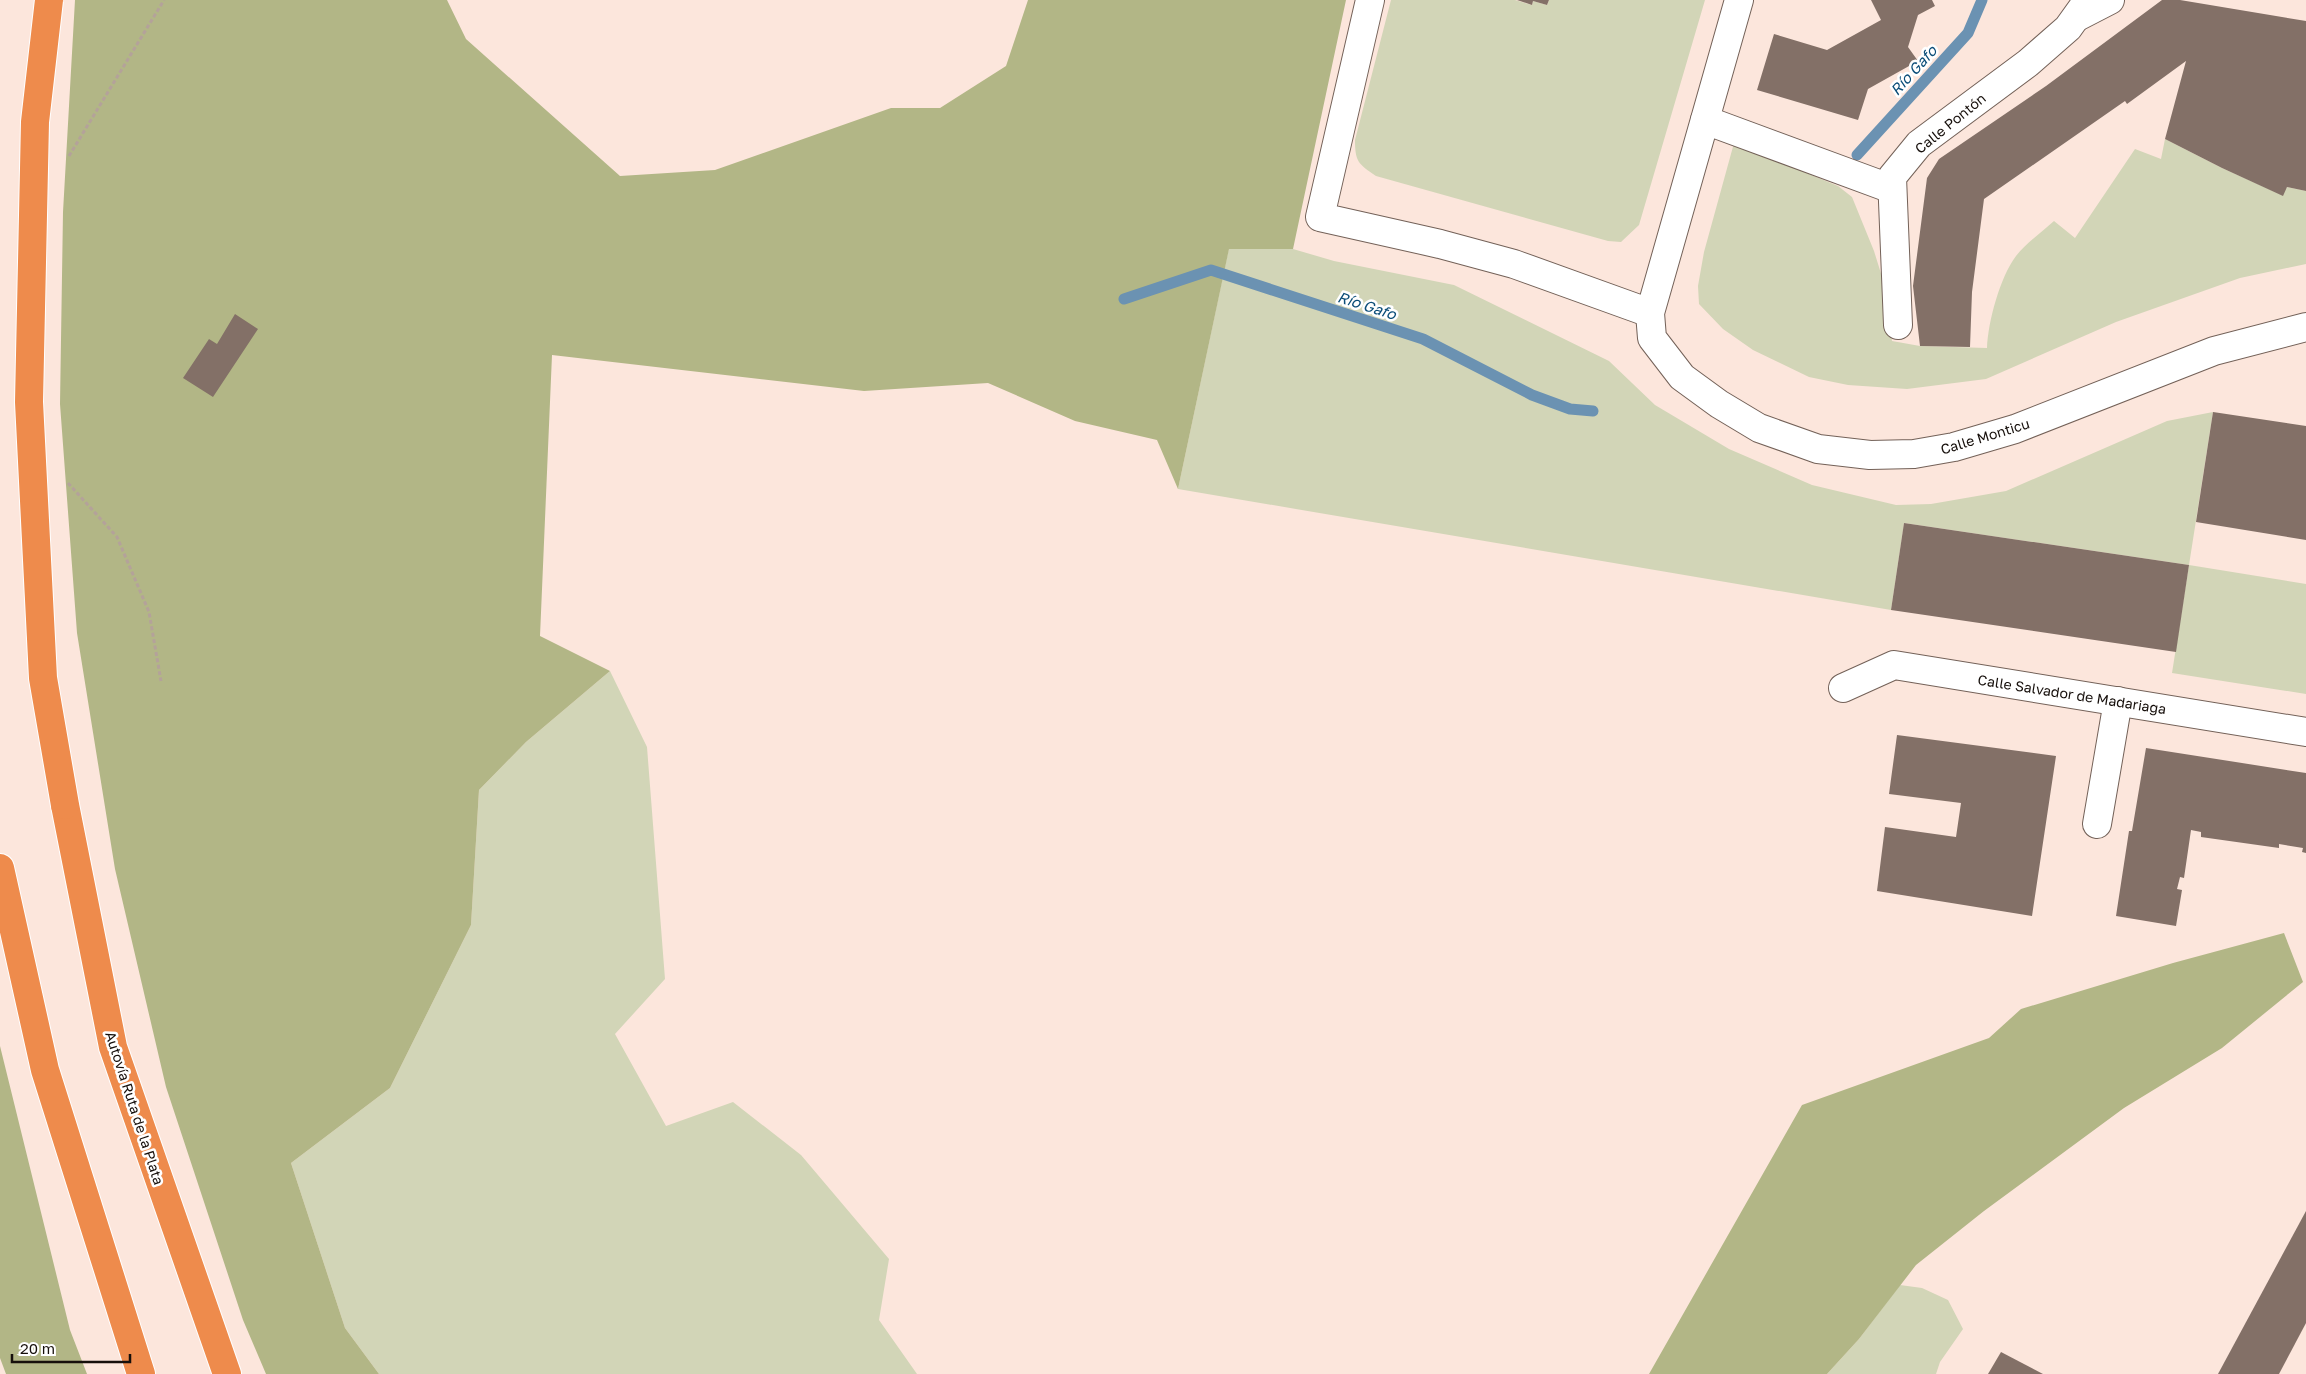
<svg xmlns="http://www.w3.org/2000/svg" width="2306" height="1374" font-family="'Golos Text',sans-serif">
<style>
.green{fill:#d2d5b7}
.forest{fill:#b2b686}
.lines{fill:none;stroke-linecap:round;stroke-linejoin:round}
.stream{stroke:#6b92b2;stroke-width:11}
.building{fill:#837067}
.minor-casing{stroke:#736158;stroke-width:30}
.highway-casing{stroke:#fff;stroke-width:30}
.path{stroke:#b4a29a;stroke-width:3;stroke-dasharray:4 2.5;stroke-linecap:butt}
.minor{stroke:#fff;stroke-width:28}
.highway{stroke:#ee8b4c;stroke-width:28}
.highway-bridge-casing{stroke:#fff;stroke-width:30;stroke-linecap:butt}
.highway-bridge{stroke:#ee8b4c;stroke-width:28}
.labels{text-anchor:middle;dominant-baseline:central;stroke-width:5;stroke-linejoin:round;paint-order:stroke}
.street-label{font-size:14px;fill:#160f0b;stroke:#fff}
.water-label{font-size:15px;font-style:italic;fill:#0b4d78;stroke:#fff}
</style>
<rect width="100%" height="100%" fill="#fce6dc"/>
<!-- green -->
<g class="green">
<path d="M1391 0H1515L1532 5 1533 1 1547 5 1549 0H1705L1639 225 1621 242 1608 241 1376 176C1358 164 1355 161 1355 140Z"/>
<path d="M2165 139 2222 168 2282 195 2287 187 2306 191V264L2240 278 2116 322 1986 379 1907 389 1848 385 1809 377 1753 350 1723 329 1699 304 1698 286 1704 252 1734 143 1838 186 1852 197 1874 251 1883 280 1892 341 1920 346 1987 348C1988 322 2000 277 2016 256 2026 243 2042 232 2054 221L2075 238 2135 149 2161 159Z"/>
<path d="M1229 248 1293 249 1334 261 1454 285 1609 361 1655 405 1729 449 1812 485 1896 505 1931 504 2006 491 2167 421 2213 412 2189 565 2306 584V694L2172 673 2189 565 1904 523 1891 610 1178 489Z"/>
<path d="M610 671 647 747 665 979 615 1034 666 1126 733 1102 801 1155 889 1259 879 1320 917 1374H379L345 1328 291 1163 390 1088 471 925 479 790 526 742Z"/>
<path d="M1900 1285 1922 1288 1948 1300 1963 1329 1940 1362 1936 1374H1827L1859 1339Z"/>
</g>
<!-- forest -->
<g class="forest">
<path d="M75 0H447L466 39 620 176 715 170 891 108H940L1006 66 1028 0H1346L1293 249H1229L1178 489 1157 440 1075 421 988 383 864 391 552 355 540 636 610 671 526 742 479 790 471 925 390 1088 291 1163 345 1328 379 1374H266L243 1320 166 1087 115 869 77 633 60 404 63 212Z"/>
<path d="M2284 933 2303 982 2222 1048 2124 1108 1984 1211 1916 1265 1859 1339 1827 1374H1649L1802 1105 1989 1038 2021 1009 2173 963Z"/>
<path d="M0 1046 70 1330 87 1374H6L0 1358Z"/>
</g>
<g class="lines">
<!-- stream -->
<g class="stream">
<path d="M1857 155 1968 33 1982 0"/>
<path d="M1124 299 1211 270 1423 339 1532 395 1570 409 1593 411"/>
</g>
</g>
<!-- building -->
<g class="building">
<path d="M1517 0H1549L1547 5 1533 1 1532 5Z"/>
<path d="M1871 0H1932L1935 6 1918 15 1908 47 1918 61 1868 89 1858 120 1757 90 1774 34 1827 50 1881 20Z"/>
<path d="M2162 0H2180L2306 21V191L2287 187 2283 196 2222 168 2165 139 2186 61 2127 104 2125 101 1984 199 1972 292 1970 347 1920 346 1913 286 1927 178 1939 159 2046 86Z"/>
<path d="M235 314 258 329 213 397 183 378 209 339 217 344Z"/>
<path d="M2213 412 2306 426V540L2196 522Z"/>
<path d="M1904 523 2189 565 2176 652 1891 610Z"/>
<path d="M1897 735 2056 756 2032 916 1877 891 1885 827 1956 837 1961 803 1889 794Z"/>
<path d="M2146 748 2306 773V853L2302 852 2303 848 2279 844V848L2201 837V832L2191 830 2184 878 2180 877 2177 889 2182 890 2176 926 2116 916 2129 831H2132Z"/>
<path d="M2306 1211V1323L2279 1374H2218Z"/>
<path d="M2001 1352 2043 1374H1988Z"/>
</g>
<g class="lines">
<defs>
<g id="minor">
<path d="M1370 0 1320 217 1440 244 1514 264 1650 313"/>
<path d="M1739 0 1650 313 1652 338 1682 377 1719 404 1759 428 1818 449 1870 455 1914 454 1954 447 2015 429 2214 351 2306 327"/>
<path d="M2079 16 2110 0"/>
<path d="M1705 120 1892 189"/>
<path d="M1898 325 1892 177 1919 144 2028 63 2068 28 2088 0"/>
<path d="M1843 688 1894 665 2306 732"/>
<path d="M2097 824 2118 701"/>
</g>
<g id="highway">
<path d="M65 805 113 1047 227 1374"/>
<path d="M0 868 45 1070 141 1374"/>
</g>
</defs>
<!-- minor casing -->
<use href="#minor" class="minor-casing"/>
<!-- highway casing -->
<use href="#highway" class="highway-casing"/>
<!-- path -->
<g class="path">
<path d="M69 156 164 0"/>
<path d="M68 483 117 537 149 612 161 681"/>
</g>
<!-- minor -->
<use href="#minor" class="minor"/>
<!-- highway -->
<use href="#highway" class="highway"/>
<defs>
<path id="highway-bridge" d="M49 0 35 122 29 402 43 678 65 805"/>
</defs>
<!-- highway-bridge casing -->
<use href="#highway-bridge" class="highway-bridge-casing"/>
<!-- highway-bridge -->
<use href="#highway-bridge" class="highway-bridge"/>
</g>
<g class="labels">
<!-- street labels -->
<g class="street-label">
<text transform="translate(1950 123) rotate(-39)">Calle Pontón</text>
<text transform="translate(1985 436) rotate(-17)">Calle Monticu</text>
<text transform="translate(2072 694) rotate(9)">Calle Salvador de Madariaga</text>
<text transform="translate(135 1108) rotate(72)">Autovía Ruta de la Plata</text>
</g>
<!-- water labels -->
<g class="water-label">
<text transform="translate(1913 70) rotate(-48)">Río Gafo</text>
<text transform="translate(1367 305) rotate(18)">Río Gafo</text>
</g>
</g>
<!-- scale -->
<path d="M12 1354v8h118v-8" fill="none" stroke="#160f0b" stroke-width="2.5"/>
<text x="20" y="1354" font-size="15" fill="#160f0b" stroke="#ffffff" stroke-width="4" paint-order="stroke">20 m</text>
</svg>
